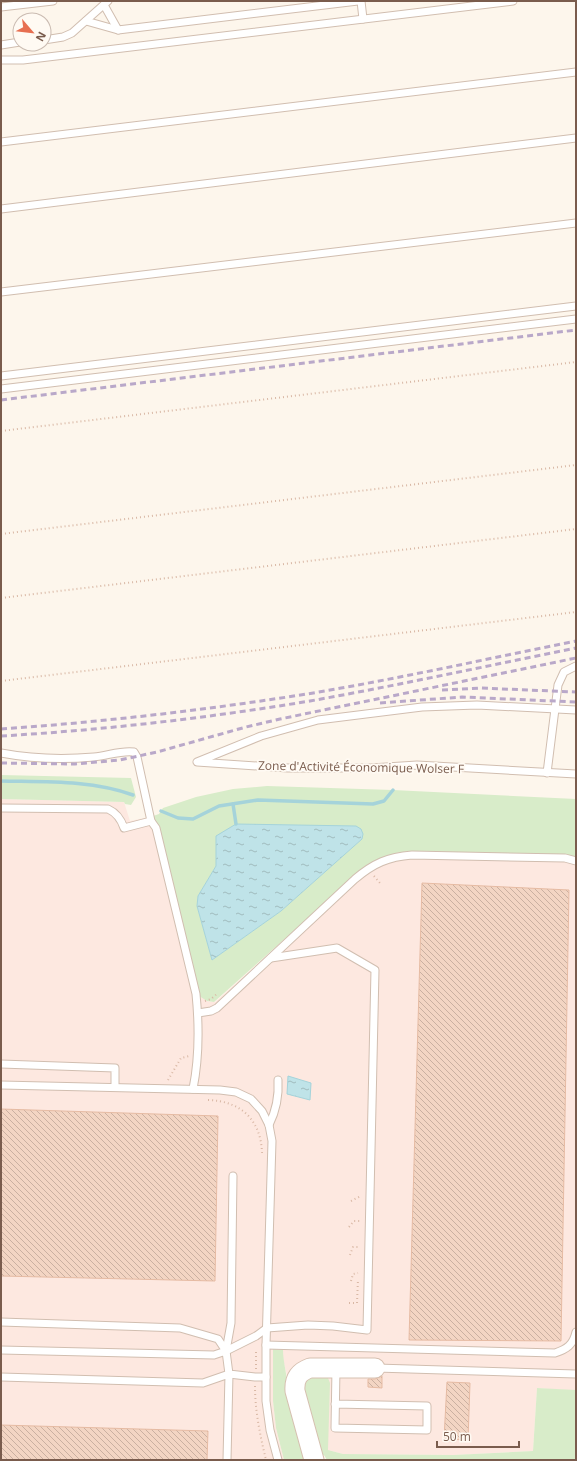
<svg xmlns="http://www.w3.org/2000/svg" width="577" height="1461" font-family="'Open Sans',sans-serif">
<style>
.commercial{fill:#fde8e0}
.green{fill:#d8ecc9;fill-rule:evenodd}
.water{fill:url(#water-ripples);stroke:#a5d3da}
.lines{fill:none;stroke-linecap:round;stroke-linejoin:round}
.stream{stroke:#a5d3da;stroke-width:3.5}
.building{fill:url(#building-back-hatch);stroke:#e6bba3}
.service-casing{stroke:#d1beb0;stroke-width:9}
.secondary-casing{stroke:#d6c0b0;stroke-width:21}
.path{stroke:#d9b8a5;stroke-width:2;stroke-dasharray:1 3;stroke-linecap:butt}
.service{stroke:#fff;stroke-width:7}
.secondary{stroke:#fff;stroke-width:19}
.rail{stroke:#b9a8c9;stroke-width:3;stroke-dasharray:6 4;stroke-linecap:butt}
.labels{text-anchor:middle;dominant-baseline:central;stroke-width:3.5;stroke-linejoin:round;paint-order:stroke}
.street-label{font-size:12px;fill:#7a5c4d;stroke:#fffaf3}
</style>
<defs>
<pattern id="water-ripples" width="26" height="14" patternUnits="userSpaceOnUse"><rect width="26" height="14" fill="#bfe3e8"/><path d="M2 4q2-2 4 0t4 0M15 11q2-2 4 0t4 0" fill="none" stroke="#a0bbbe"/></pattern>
<pattern id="building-back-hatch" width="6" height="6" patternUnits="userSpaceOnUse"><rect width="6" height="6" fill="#f3d5c3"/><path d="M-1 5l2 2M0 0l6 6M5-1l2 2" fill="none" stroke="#cab0a1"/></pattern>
</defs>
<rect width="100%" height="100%" fill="#fdf6ec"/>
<!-- commercial -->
<path class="commercial" d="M1 799 124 802 130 821 150 817 196 993 207 1001 211 1002H215L354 877 380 859 396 853 411 851 576 856V1391L537 1388 533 1451 453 1455 343 1454 328 1450 322 1456 324 1460H306L287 1386V1376L283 1359V1350L273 1349V1401L276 1428 284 1460H1Z"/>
<!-- green -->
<g class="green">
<path d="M1 775 131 778 136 797 131 805 125 804 124 802 1 799Z"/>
<path d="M267 786 393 790 576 799V856L411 851 396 853 380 859 354 877 214 1002 207 1001 196 994 150 817 159 814 163 808 196 797 233 789ZM363 834 362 839 281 911 212 960 197 906 198 896 216 866Z"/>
<path d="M273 1349 283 1350C283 1362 287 1373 287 1386L306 1460H284L276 1428 273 1401Z"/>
<path d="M324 1374 328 1378 330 1383 328 1450 343 1454 453 1455 533 1451 537 1388 576 1390V1460H327L324 1455 322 1456 303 1391 307 1379 312 1375Z"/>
</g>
<!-- water -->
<g class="water">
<path d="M236 824 356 826 361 829 363 834 362 839 281 911 212 960 197 906 198 896 216 866V836Z"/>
<path d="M288 1076 311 1083 310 1100 287 1094Z"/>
</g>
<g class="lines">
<!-- stream -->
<g class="stream">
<path d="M1 781C45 782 91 780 133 795"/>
<path d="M233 804 236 824"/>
<path d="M161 811 178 818 193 819 219 806 258 800 373 804 384 801 393 790"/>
</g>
</g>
<!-- building -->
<g class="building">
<path d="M422 883 569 890 561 1341 409 1340Z"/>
<path d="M1 1109 218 1116 215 1281 1 1276Z"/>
<path d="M382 1376V1388L368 1387V1379H375Z"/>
<path d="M447 1382 470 1383 468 1440 444 1439Z"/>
<path d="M1 1425 208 1431 207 1460H1Z"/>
</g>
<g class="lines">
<defs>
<g id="service">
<path d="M361 1 363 19"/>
<path d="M104 5 118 30 358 1"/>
<path d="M1 7 53 1"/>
<path d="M86 21 118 30"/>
<path d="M44 40 63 37 72 33 108 1"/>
<path d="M1 45 20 42"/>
<path d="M1 60H23L513 1"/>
<path d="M1 142 576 72"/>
<path d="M1 209 576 138"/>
<path d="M1 292 576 223"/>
<path d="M1 376 576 306"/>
<path d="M1 389 576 319"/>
<path d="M576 710 477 705 422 707 318 720 261 736 197 762 288 768H371L417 765 576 774"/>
<path d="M1 753C33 759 61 760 94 757 107 756 121 750 134 752L137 757 151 821 156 828 196 994C199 1024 199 1059 193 1089"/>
<path d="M547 773 558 685 564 672 576 666"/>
<path d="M1 808 108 809C117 813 121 819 124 828L151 821"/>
<path d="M198 1013 211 1011 217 1008 355 879C374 863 388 857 412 855L565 858 576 861"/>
<path d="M1 1064 115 1068V1087"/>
<path d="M1 1085 220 1090 236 1092 251 1099 262 1111 269 1125 272 1141 266 1345V1401L270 1430 278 1460"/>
<path d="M269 1125C276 1111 279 1096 278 1080"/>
<path d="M1 1322 180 1328 218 1339 226 1351 256 1336 267 1328 308 1325 333 1326 367 1330 375 970 337 948 271 958"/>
<path d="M266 1345 555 1353C567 1349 573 1345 576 1332"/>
<path d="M1 1350 214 1355 226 1351 229 1374 255 1377H266"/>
<path d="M226 1351 231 1323 233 1176"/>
<path d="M376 1368 576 1374"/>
<path d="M1 1377 203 1383 229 1374 227 1460"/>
<path d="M335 1404 427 1406V1430L335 1428 336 1368"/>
</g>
<path id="secondary" d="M314 1460 295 1391C294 1378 299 1372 310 1368H375"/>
</defs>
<!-- service casing -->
<use href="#service" class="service-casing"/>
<!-- secondary casing -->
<use href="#secondary" class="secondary-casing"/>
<!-- path -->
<g class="path">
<path d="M1 431 576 362"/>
<path d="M1 534 576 465"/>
<path d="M1 598 576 529"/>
<path d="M1 681 576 612"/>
<path d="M374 876 380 883"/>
<path d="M205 1001 211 999 218 993"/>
<path d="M168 1080 181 1058 189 1056"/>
<path d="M208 1100C241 1101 261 1120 262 1153"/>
<path d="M351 1201 361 1196"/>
<path d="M349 1227 354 1221H360"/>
<path d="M350 1255 353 1247H359"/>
<path d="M351 1281 353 1274 358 1273"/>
<path d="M349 1303H357L358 1279"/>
<path d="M256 1369V1352"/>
<path d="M255 1386C255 1411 260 1435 266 1460"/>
</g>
<!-- service -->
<use href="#service" class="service"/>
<!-- secondary -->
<use href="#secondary" class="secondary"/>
<!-- rail -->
<g class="rail">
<path d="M1 400 576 330"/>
<path d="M442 690 481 688 576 692"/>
<path d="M380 703 462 697 576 702"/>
<path d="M1 729C103 722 205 710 307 694 397 679 486 659 576 641"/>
<path d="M1 736C104 730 207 718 310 701 399 685 487 666 576 648"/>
<path d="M1 763 75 764 120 760 157 752 246 727 280 719 576 658"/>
</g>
</g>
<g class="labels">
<!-- street labels -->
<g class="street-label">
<text transform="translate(361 767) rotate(1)">Zone d'Activité Économique Wolser F</text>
</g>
</g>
<!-- border -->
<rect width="577" height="1461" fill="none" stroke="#7a5c4d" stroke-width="4"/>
<!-- north arrow -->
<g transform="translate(32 32) rotate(118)"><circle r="19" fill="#fffaf3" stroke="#cabbb1"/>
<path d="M0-3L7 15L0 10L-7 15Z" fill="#e76f51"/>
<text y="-6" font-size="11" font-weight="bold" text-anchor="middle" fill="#7a5c4d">N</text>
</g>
<!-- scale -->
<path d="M437 1441v6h82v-6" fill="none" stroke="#7a5c4d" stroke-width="2"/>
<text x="443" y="1441" font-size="12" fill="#7a5c4d" stroke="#fffaf3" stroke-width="3" paint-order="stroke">50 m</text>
</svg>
